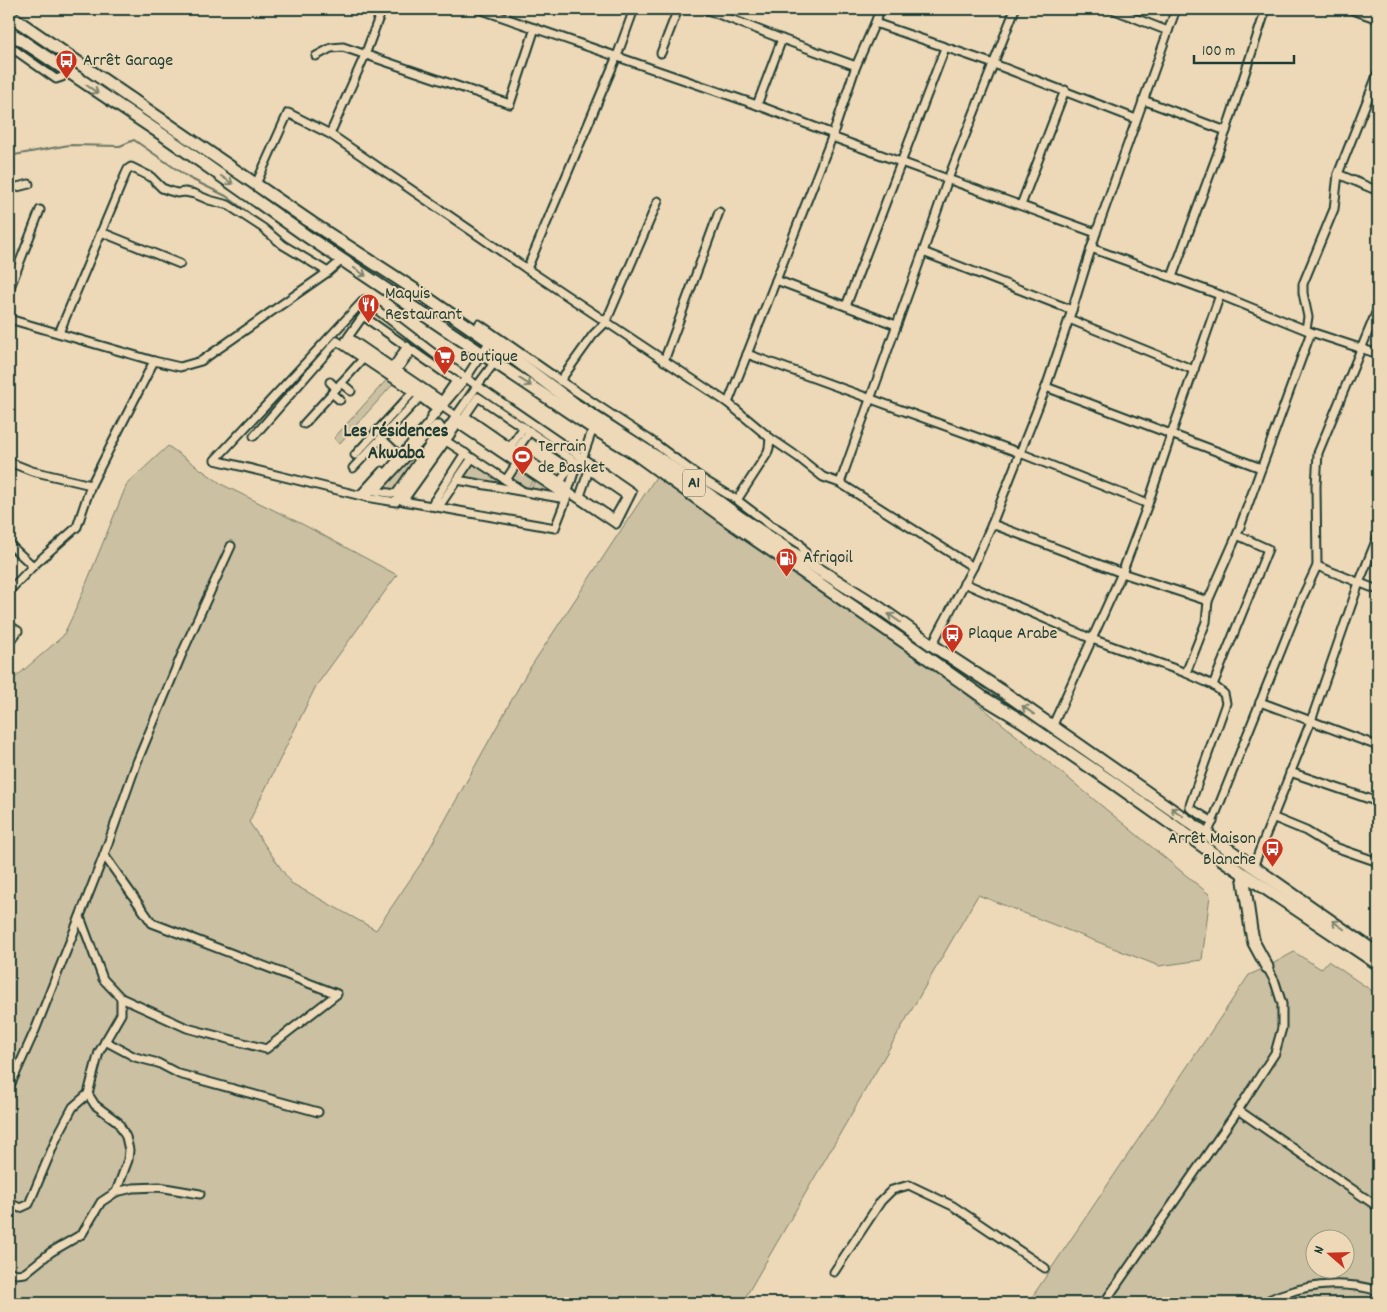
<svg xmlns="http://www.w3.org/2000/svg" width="1387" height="1312" font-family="Dekko,sans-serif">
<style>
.green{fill:#cbc0a2;stroke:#757e6b;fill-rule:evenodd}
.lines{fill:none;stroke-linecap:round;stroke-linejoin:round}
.stream{stroke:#6b7765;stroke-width:2}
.street-casing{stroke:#1f3d34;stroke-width:11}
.primary-casing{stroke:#1f3d34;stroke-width:15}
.street{stroke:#edd9b7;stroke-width:7}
.primary{stroke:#edd9b7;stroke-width:11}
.oneway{stroke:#7c836f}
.labels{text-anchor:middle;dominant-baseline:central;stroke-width:4;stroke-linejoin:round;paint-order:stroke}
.shield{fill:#edd9b7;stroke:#5d6c5b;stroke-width:1}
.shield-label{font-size:16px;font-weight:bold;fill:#1f3d34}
.poi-label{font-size:18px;fill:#1f3d34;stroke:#edd9b7;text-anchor:start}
.neighbourhood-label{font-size:19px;font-weight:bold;fill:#1f3d34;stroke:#edd9b7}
</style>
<rect width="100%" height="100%" fill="#edd9b7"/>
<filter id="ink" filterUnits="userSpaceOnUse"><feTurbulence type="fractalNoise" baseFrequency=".02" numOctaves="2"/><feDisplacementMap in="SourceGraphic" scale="10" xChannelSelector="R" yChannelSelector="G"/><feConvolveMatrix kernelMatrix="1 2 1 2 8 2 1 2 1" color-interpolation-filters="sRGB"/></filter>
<g filter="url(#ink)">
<!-- green -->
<g class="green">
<path d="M389 377 395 382 339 444 334 438Z"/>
<path d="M413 394 417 396 355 463 352 460Z"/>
<path d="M430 436 431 437 394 492 378 489Z"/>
<path d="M168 446 223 485 304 525 397 575 316 686 249 822 291 883 376 930 422 862 526 674 660 471 898 638 1210 895 1202 960 1159 966 978 895 742 1303H9V683L63 636 75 611 127 484Z"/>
<path d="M472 459 512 486 460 478Z"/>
<path d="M517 465 536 477 528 488 509 476Z"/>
<path d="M537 478 559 496 530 490Z"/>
<path d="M1294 952 1321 969 1328 961 1378 995V1303H1028L1249 975 1267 967ZM1314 1240H1344V1270H1314Z"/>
</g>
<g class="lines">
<!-- stream -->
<path class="stream" d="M9 156 69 145 120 146 134 140 189 178 226 196 249 213"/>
<defs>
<g id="street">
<path d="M479 9 757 105 782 39"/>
<path d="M705 9 782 39 856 66"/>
<path d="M1112 9 1168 31"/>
<path d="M1350 9 1378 19"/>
<path d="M875 23 994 64 1136 119"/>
<path d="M9 46 56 79 62 77 67 71"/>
<path d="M661 53 678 9"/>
<path d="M316 56 331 48 343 47 510 104 535 28"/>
<path d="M1143 100 1226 131"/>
<path d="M757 105 833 134"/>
<path d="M330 134 365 55 382 9"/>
<path d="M832 137 1096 233"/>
<path d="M1338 174 1378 191"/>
<path d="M256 184 288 113 330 134 527 269 728 403 770 438 798 457 823 477 840 483 973 567"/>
<path d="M9 189 29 184"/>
<path d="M1021 205 1065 90"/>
<path d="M101 232 180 264"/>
<path d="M1091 248 1220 295 1311 332 1378 354"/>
<path d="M923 252 1072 310"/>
<path d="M527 269 617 56 634 9"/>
<path d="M1172 277 1226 131 1266 9"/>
<path d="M776 280 896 325"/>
<path d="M9 290 40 210"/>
<path d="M846 306 945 48"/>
<path d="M363 316 456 381 442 401 348 337Z"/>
<path d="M9 319 154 361"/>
<path d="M1069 319 1194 370"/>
<path d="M479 324 568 386 650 440 704 480 737 500 770 525 800 544 805 552 802 559"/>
<path d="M1306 329 1308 317 1303 293V284L1334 209 1338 174 1378 73"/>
<path d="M59 333 126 173 128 169 131 167 151 177 162 188 170 191 177 193 185 192 195 194 209 200 228 205 263 228 283 245 328 272"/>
<path d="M346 340 456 416 616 524 632 492 466 378 364 300 215 460 366 497"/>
<path d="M490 341 466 378 366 497 396 502 477 386 503 351"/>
<path d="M747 354 1020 453 1148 504"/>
<path d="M664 361 719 212"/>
<path d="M393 367 407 346"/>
<path d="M397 370 412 350"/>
<path d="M560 381 593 335 606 322 658 201"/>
<path d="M330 382 336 388"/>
<path d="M341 383 351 391"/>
<path d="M1046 387 1261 468"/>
<path d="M332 393 340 400"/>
<path d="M478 397 577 463 569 488 465 416Z"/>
<path d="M728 403 832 137 856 66 875 23 880 9"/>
<path d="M304 424 363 359"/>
<path d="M458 424 567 497 555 528 403 501Z"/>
<path d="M436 425H439L441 428 396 494 375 491Z"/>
<path d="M254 436 337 341 413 392"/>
<path d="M381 438 398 454"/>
<path d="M446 441 521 490"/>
<path d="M510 447 524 427"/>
<path d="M516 451 530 431"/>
<path d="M355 455 413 392 437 410 432 415"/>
<path d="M9 462 32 471 91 485"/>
<path d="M581 462 593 428"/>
<path d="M353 468 420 397"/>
<path d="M589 470 627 496 614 519 580 496Z"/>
<path d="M457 480 566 499"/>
<path d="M506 480 517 463"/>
<path d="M560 482 574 461"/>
<path d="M840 483 923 252 948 179 1015 9"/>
<path d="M360 495 382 471"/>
<path d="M737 500 767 454 769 448 770 438"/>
<path d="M434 501 442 502 472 458"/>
<path d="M431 506 465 453"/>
<path d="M992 524 1122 573 1208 601"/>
<path d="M9 544 33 566"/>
<path d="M1317 566 1378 590"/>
<path d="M964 583 1092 639 1186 673 1213 685 1224 694 1226 703 1190 805V808L1213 822"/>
<path d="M9 591 33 566 77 527 91 485 154 361 180 367 201 361 328 272 342 260"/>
<path d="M9 625 18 631 9 643"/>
<path d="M932 645 973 567 992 524 1046 387 1072 310 1096 233 1176 9"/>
<path d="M1186 673 1206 622 1208 601 1237 535 1311 332"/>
<path d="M1213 685 1268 549 1237 535"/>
<path d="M1260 702 1378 746"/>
<path d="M1052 727 1122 573 1148 504 1171 435 1220 295"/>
<path d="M1290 772 1378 802"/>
<path d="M1272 817 1306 831 1329 845 1378 862"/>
<path d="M1207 835 1302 598 1317 566 1316 486 1318 453 1378 308"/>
<path d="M104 855 152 923 337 994 266 1049 187 1028 121 998"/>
<path d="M1253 867 1311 721 1359 583 1378 536"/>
<path d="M105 1041 135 1057 158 1063 179 1074 318 1112"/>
<path d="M9 1088 36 1028 104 855 137 762 184 649 231 546"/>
<path d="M88 1094 95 1105 118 1122 126 1137 129 1150 128 1160 116 1192"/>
<path d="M1238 1110 1378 1207"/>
<path d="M9 1203 20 1208 29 1204 57 1137 73 1107 88 1094 99 1052 121 1014V998L103 979 80 917"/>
<path d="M9 1271 16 1274 25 1273 51 1252 82 1234 101 1202 116 1192 133 1188 159 1187 200 1194"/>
<path d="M834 1272 881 1201 892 1190 909 1185 953 1206 1045 1268"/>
<path d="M1104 1303 1238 1110 1275 1053 1282 1028V1004L1275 982 1267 967"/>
<path d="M1262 1303C1270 1300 1278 1295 1287 1293 1315 1283 1350 1282 1378 1291"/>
</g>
<g id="primary">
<path d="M9 15 312 223 420 293 497 346 576 405 666 463 738 516 802 559 877 606 932 645 1002 691 1378 954"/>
<path d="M9 32 166 137 305 235 593 428 633 452 727 520 922 654 984 698 1022 721 1112 782 1211 852 1378 964"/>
<path d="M1243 874 1251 930 1254 943 1267 967"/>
</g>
</defs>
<!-- street casing -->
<use href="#street" class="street-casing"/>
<!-- primary casing -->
<use href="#primary" class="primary-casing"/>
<!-- street -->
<use href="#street" class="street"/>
<!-- primary -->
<use href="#primary" class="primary"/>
</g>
<!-- one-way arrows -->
<defs><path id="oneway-shaft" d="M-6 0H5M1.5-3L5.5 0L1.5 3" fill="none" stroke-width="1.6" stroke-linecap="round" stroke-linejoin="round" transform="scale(1.25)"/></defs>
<g class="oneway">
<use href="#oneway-shaft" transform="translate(92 89) rotate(35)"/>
<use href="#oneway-shaft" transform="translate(227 180) rotate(35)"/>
<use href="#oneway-shaft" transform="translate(360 272) rotate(34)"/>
<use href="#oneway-shaft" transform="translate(525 382) rotate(33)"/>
<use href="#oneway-shaft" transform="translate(894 618) rotate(-145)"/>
<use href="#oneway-shaft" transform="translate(1028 710) rotate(-144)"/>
<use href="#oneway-shaft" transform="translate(1177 812) rotate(-145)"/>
<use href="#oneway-shaft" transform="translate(1338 925) rotate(-145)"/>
</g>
</g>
<!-- icons -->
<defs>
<symbol id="bus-pin" viewBox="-11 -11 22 30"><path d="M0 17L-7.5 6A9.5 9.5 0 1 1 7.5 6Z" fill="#c8321e" stroke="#edd9b7"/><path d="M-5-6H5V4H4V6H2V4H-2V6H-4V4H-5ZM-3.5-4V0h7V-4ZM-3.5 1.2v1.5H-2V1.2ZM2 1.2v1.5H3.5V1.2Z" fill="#fff"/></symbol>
<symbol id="restaurant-pin" viewBox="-11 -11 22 30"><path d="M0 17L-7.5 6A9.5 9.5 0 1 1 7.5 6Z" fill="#c8321e" stroke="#edd9b7"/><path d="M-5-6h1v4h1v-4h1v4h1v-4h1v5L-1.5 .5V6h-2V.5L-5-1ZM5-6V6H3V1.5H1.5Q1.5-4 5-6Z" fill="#fff"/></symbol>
<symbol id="supermarket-pin" viewBox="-11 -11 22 30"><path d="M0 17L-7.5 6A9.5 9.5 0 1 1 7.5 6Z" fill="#c8321e" stroke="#edd9b7"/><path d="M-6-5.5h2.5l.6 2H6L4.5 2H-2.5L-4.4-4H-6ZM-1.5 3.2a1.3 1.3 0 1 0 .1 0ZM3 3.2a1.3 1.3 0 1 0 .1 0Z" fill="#fff"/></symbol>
<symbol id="stadium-pin" viewBox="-11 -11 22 30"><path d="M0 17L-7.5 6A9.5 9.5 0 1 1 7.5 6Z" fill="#c8321e" stroke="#edd9b7"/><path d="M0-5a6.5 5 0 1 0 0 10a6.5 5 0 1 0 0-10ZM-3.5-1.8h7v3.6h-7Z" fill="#fff"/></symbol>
<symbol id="fuel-pin" viewBox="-11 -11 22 30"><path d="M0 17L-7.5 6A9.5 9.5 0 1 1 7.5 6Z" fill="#c8321e" stroke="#edd9b7"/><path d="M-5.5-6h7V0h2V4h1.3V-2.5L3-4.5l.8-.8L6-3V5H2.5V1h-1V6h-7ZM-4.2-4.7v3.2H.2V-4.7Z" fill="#fff"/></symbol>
</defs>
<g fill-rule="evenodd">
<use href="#bus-pin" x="54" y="48" width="25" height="34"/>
<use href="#restaurant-pin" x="356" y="292" width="25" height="34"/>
<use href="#supermarket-pin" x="432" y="344" width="25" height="34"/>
<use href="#stadium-pin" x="510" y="444" width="25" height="34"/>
<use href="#fuel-pin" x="774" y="546" width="25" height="34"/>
<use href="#bus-pin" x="940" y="622" width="25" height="34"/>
<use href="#bus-pin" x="1260" y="836" width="25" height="34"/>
</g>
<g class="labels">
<!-- shield labels -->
<rect class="shield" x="683" y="469.5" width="22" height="27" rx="4"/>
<g class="shield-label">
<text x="694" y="483">A1</text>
</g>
<!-- poi labels -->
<g class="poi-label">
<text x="83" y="61">Arrêt Garage</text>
<text x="385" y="294">Maquis<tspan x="385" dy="21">Restaurant</tspan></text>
<text x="460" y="357">Boutique</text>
<text x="538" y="447">Terrain<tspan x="538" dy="21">de Basket</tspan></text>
<text x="803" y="558">Afriqoil</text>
<text x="968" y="634">Plaque Arabe</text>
<text x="1256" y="839" text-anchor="end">Arrêt Maison<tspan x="1256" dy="21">Blanche</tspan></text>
</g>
<!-- neighbourhood labels -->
<g class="neighbourhood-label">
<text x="396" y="432">Les résidences<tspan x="396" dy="22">Akwaba</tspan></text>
</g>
</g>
<!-- margin -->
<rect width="1387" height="1312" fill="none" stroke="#edd9b7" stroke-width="30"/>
<rect x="15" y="15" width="1357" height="1282" fill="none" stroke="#1f3d34" stroke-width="2" filter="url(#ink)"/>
<!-- north arrow -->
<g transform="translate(1330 1254) rotate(290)"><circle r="24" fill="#edd9b7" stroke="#9b9b83"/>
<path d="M0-4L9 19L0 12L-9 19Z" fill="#c8321e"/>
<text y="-8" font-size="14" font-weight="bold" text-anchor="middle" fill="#1f3d34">N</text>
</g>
<!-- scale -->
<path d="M1194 55v8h100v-8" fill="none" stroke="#1f3d34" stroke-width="2.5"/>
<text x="1202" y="55" font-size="15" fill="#1f3d34" stroke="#edd9b7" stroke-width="4" paint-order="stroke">100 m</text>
</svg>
